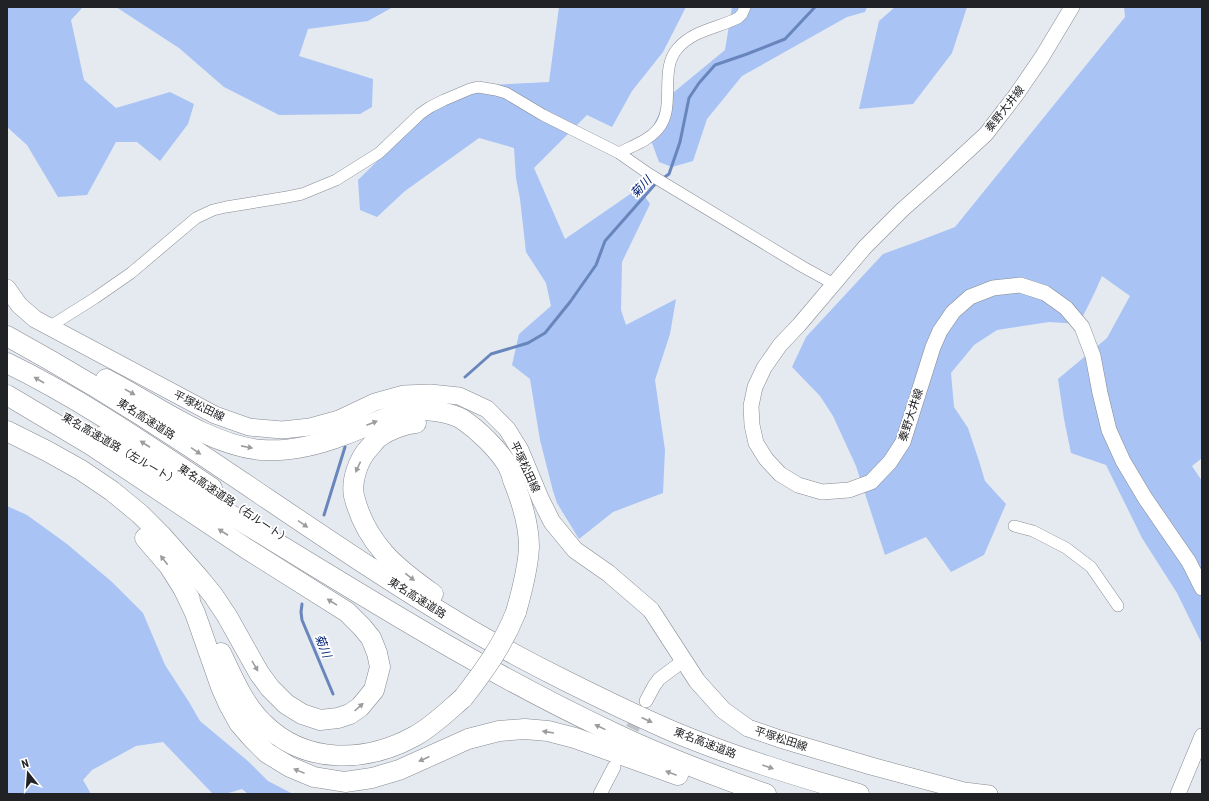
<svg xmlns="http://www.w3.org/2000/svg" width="1209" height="801" font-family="'Roboto Condensed','Noto Sans JP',sans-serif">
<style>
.green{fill:#a8c3f4}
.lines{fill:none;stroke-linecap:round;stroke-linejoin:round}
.stream{stroke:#6986bc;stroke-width:3}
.tertiary-tunnel{stroke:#bec2c8;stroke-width:13;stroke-dasharray:13 6;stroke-linecap:butt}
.minor-casing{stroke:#868a91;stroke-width:12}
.tertiary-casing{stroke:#868a91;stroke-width:14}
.secondary-casing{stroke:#868a91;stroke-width:16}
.primary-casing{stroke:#868a91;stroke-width:18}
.motorway-casing{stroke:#868a91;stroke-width:21}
.minor{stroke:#fff;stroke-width:11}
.tertiary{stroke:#fff;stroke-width:13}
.secondary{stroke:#fff;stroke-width:15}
.primary{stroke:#fff;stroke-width:17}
.motorway{stroke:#fff;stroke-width:20}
.motorway-bridge-casing{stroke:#868a91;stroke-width:21;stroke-linecap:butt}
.motorway-bridge{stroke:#fff;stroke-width:20}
.oneway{fill:#9b9c9d}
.labels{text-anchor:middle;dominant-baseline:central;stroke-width:3.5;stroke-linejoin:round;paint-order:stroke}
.street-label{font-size:11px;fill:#212225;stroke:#fff}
.water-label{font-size:12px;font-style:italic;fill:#002074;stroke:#fff}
</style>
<rect width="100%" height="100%" fill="#e5eaf1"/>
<!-- green -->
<g class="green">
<path d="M7 7H83L71 20 84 80 116 108 170 92 194 104 188 124 160 161 137 142H116L87 195 58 197 27 145 7 127Z"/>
<path d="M116 7H393L368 21 308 29 299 56 373 79 372 107 360 114 279 115 224 87 179 48Z"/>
<path d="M559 7H686L663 52 632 91 612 127 587 115 534 168 565 239 639 188 650 204 622 262 621 310 626 325 676 299 670 334 655 380 665 450 663 493 613 512 579 539 557 503 553 491 540 440 530 379 512 365 519 334 551 306 546 283 526 252 520 199 516 178 514 148 479 138 405 191 377 217 360 210 358 180 436 103 489 85 549 82Z"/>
<path d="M732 7H867L865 12 847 17 742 76 707 119 693 161 672 167 659 162 652 143V128L663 106 674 92 725 50Z"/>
<path d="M895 7H967L952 53 913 104 859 109 879 21Z"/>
<path d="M1124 7H1202V458L1192 466 1202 481V644L1177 593 1142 538 1106 465 1071 453 1064 419 1058 379 1107 338 1130 296 1102 276 1094 294 1079 324 1049 322 997 330 974 345 951 373 954 407 968 428 979 461 985 481 1006 504 984 555 951 572 926 537 885 555 856 466 833 416 820 396 792 367 806 337 883 254 916 242 955 227 1125 17Z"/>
<path d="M7 506 27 515 67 544 112 582 143 613 165 665 189 702 200 721 249 762 268 781 293 794H248L242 789 225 794H213L163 742 136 746 92 770 83 780 91 794H7Z"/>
</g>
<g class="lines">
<!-- stream -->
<g class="stream">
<path d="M662 179 669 174 680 142 689 98 699 83 715 65 747 54 785 39 815 7"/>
<path d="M465 377 491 354 528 343 545 333 570 302 596 265 605 241 657 182"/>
<path d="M324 515 345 447"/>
<path d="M302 604 301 612 302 620 333 694"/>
</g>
<!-- tertiary-tunnel -->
<path class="tertiary-tunnel" d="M624 746 642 709"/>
<defs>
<g id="minor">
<path d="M619 153C632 146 648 141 658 129 677 107 658 70 678 48 694 30 718 28 738 18L742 14 745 7"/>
<path d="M49 327 95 298 131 273 196 218 213 210 226 207 287 197 302 194 336 180 379 153 420 114 430 107 444 100 470 89 478 87 496 90 506 93 543 115 619 153 649 174 803 267 834 284"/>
<path d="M1014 526 1033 531 1066 548 1091 567 1118 606"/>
</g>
<g id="tertiary">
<path d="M646 701 654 686 659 679 683 661"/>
<path d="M600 794 614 767"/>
</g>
<g id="secondary">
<path d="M1072 7 1042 57 1016 95 986 134 947 170 902 210 865 247 799 325 780 345 764 368 755 387 751 406 752 425 756 443 766 459 780 474 798 485 822 492 849 490 871 482 890 462 903 442 933 347 940 331 953 312 970 297 993 288 1020 285 1045 293 1066 308 1082 327 1093 356 1100 393 1109 430 1123 461 1145 498 1189 562 1202 588"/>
<path d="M1178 794 1202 736"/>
</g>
<path id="primary" d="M7 288 19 305 35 319 215 415 249 427 282 430 310 427 339 419 375 402 404 394 430 393 459 396 487 409 507 429 520 450 540 498 552 522 575 550 608 573 651 610 697 681 723 710 748 728 780 739 871 766 964 791 989 794"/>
<g id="motorway">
<path d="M7 336C69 370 128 406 187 445 281 507 372 572 469 629 500 647 532 664 564 680 600 698 637 716 674 732 734 757 797 776 859 794"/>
<path d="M7 363C79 398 146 444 212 488"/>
<path d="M106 379C152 403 210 446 262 450 290 452 318 445 344 435 363 428 380 419 400 413 404 412 408 411 412 410 427 409 449 412 462 419 478 430 498 449 508 466 510 470 512 476 513 480 522 502 529 524 529 547 528 569 522 591 516 612"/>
<path d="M7 395 91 445 247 549 347 612 362 627 371 638 377 653 380 667 374 690 360 707 350 714 338 718 320 720 302 714 286 704 270 688 259 673 227 616 213 595 200 579 162 536 140 514 112 491 81 470 47 451 7 431"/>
<path d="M416 423C404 424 389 430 379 437 375 440 372 445 369 448 358 460 351 481 354 496 359 516 370 537 384 553 398 569 416 582 433 594"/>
<path d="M100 437C271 535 435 649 614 733 664 757 715 776 766 794"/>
<path d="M145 538 169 566 190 599"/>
<path d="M183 588 195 613 221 687 229 705 239 723 252 738 267 753 290 767 314 777 345 782 372 778 399 770 468 739 499 731 525 729 548 731 575 738 678 775"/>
<path d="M221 653C232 676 244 705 263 723 305 765 366 763 415 736 433 726 448 711 463 698"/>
</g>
</defs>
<!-- minor casing -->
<use href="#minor" class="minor-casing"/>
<!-- tertiary casing -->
<use href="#tertiary" class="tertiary-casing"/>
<!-- secondary casing -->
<use href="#secondary" class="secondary-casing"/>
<!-- primary casing -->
<use href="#primary" class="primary-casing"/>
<!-- motorway casing -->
<use href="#motorway" class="motorway-casing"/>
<!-- minor -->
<use href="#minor" class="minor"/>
<!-- tertiary -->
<use href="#tertiary" class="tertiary"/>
<!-- secondary -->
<use href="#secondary" class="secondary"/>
<!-- primary -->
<use href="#primary" class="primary"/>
<!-- motorway -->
<use href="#motorway" class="motorway"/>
<defs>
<path id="motorway-bridge" d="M463 698C484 671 503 645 516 612"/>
</defs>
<!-- motorway-bridge casing -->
<use href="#motorway-bridge" class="motorway-bridge-casing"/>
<!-- motorway-bridge -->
<use href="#motorway-bridge" class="motorway-bridge"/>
</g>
<!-- one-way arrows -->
<defs><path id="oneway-solid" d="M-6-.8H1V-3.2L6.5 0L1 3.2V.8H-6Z"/></defs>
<g class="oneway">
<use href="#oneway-solid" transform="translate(39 380) rotate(-150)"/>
<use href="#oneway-solid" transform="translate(130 392) rotate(29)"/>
<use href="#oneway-solid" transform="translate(372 423) rotate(-21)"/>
<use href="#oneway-solid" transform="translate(145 444) rotate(-147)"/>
<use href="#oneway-solid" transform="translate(247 447) rotate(11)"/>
<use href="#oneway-solid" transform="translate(196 451) rotate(34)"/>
<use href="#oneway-solid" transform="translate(358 467) rotate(115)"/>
<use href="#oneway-solid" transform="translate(303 524) rotate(34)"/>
<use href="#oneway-solid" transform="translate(223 532) rotate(-147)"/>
<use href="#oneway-solid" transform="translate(164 560) rotate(-128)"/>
<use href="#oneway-solid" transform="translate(410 577) rotate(38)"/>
<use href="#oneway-solid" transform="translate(332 602) rotate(-148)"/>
<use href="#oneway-solid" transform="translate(255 666) rotate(60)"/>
<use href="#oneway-solid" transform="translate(359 707) rotate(-42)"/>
<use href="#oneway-solid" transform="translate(647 720) rotate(24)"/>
<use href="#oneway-solid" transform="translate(600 727) rotate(-154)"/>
<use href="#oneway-solid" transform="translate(548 732) rotate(-171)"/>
<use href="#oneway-solid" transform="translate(424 759) rotate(155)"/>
<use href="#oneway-solid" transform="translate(768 767) rotate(19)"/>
<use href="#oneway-solid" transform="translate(299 771) rotate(-158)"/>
<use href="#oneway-solid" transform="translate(671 773) rotate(-159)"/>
</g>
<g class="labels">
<!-- street labels -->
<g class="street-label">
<text transform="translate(1005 109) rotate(-52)">秦野大井線</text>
<text transform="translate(199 406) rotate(26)">平塚松田線</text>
<text transform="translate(911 415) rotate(-72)">秦野大井線</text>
<text transform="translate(146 419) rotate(32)">東名高速道路</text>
<text transform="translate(120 449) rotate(30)">東名高速道路（左ルート）</text>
<text transform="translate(525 467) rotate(65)">平塚松田線</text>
<text transform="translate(234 504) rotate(34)">東名高速道路（右ルート）</text>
<text transform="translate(417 598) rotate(32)">東名高速道路</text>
<text transform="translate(781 739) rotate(18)">平塚松田線</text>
<text transform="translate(705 743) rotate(21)">東名高速道路</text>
</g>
<!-- water labels -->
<g class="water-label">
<text transform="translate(641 187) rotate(-47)">菊川</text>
<text transform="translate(323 646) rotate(68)">菊川</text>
</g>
</g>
<!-- border -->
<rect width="1209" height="801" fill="none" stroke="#212225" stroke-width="16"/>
<!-- north arrow -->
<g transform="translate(28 773) rotate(343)" stroke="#ffffff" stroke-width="3" paint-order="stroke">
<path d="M0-3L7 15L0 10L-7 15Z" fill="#212225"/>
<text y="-6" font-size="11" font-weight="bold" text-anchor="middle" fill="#212225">N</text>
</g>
</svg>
